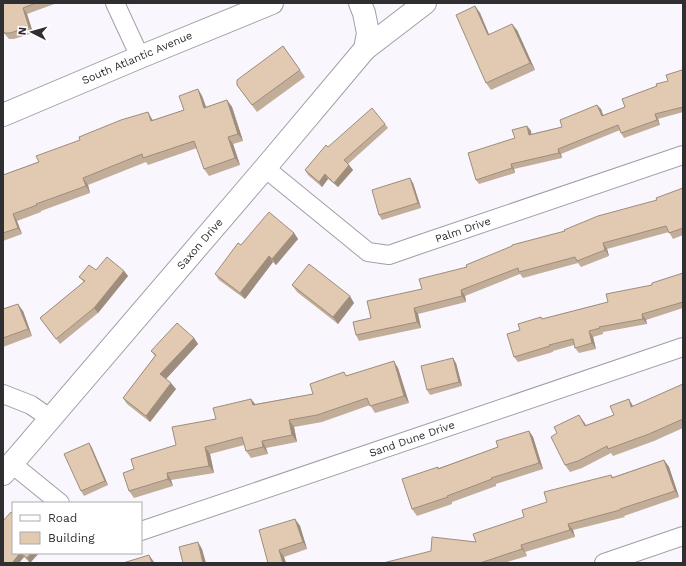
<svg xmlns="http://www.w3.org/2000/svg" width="686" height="566" font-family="'Work Sans',sans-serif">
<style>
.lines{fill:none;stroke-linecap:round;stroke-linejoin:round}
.minor-casing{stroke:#a19ea5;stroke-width:20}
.tertiary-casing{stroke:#a19ea5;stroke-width:24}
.minor{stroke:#fff;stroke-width:18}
.tertiary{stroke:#fff;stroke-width:22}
.wall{fill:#c2ad99}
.shaded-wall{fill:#9e8d7d}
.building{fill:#e2c9b2;stroke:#9e8d7d}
.labels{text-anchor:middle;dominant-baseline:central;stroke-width:4;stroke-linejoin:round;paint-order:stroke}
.street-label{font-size:11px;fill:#2f2e31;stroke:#fff}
</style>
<rect width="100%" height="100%" fill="#f9f6fd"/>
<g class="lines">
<defs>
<g id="minor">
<path d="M115 3 140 57"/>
<path d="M265 168 368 252 389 255 412 247 683 155"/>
<path d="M3 394 31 405 51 419"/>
<path d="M12 464 60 503"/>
<path d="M141 531 683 347"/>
<path d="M604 563 683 536"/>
</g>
<g id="tertiary">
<path d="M365 49 425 3"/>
<path d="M3 115 140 57 272 3"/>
<path d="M3 474 265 168 365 49 368 33 364 13 360 3"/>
</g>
</defs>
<!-- minor casing -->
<use href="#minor" class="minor-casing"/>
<!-- tertiary casing -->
<use href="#tertiary" class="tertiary-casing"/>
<!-- minor -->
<use href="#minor" class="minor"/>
<!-- tertiary -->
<use href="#tertiary" class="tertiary"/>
</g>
<!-- wall -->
<g class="wall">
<path d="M3 3H57L27 14 33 33 14 39H9L4 33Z"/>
<path d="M475 6 480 13 489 34 517 30 535 70 491 90 486 83Z"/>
<path d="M283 46 305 77 257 112 237 85Z"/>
<path d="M683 71V112L658 119 660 125 624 138 621 133 620 130 561 154 562 158 514 169 515 173 479 184 476 180 515 138 527 126 531 131V134L562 127 601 109 603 115 625 107 657 86 668 81Z"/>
<path d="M198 89 202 96 206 107 227 100 232 107 243 141 233 144 240 165 209 176 204 169 197 148 148 165 146 162 88 185 90 193 41 211V212L17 221 22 234 3 241V175L152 119 153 120 184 110Z"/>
<path d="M385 124 388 128 348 164 353 170 338 187 328 179 322 187 308 175 305 170 328 147Z"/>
<path d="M413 183 421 208 382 220 379 215Z"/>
<path d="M683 188V235L673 239 669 232 607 249 609 256 581 267 578 263 523 278 520 274 465 296 466 302 418 314 421 328 359 341 356 335 371 318 422 289 467 267 565 231 657 200Z"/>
<path d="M294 233 298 239 276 265 273 262 245 299 219 280 215 274 241 245Z"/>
<path d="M96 270 124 271 128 276 98 313 60 344 40 318 84 282 79 277Z"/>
<path d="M683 273V308L646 320 647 324 603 332V334L593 337 596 349 579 353 575 348 574 345 553 351V352L518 362 514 357 520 330 541 317 542 319 608 302Z"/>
<path d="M292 285 354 303 338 324 297 292Z"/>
<path d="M3 309 23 311 32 336 3 347Z"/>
<path d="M194 338 198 344 166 379 176 389 150 422 127 404 123 398 155 356 151 351Z"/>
<path d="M456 363 462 386 430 395 427 390Z"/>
<path d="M398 368 409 403 375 413 370 405 322 422 294 427 297 442 266 448 268 454 251 458 246 451 244 445 210 454 214 473 171 480 173 486 134 498 129 491 134 469 176 445 216 419 251 399 255 404 313 394 347 375Z"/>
<path d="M683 384V428L654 441 613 456 611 453 582 468 570 472 565 465 584 422 586 425 614 415Z"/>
<path d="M529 431 533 437 543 469 496 484V486L452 502V504L417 516 412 509 439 468 498 447Z"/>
<path d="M89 443 92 448 108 485 84 496 81 491Z"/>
<path d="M664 460 669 467 679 497 624 516 625 517 573 530 575 537 525 552 527 556 504 563H383L476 542 524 517 547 502 611 475 613 477Z"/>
<path d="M295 519 300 526 307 549 284 557 286 563H268Z"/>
<path d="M3 521 39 553 30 563 24 557 19 563Z"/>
</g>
<!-- shaded-wall -->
<g class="shaded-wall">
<path d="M475 6 480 13 492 42 488 35Z"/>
<path d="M23 8 27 14 33 33 29 27Z"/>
<path d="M512 24 517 30 535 70 530 63Z"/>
<path d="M198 89 202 96 209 115 204 108Z"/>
<path d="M227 100 232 107 243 141 238 134Z"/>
<path d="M597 105 601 109 605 121 602 116Z"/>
<path d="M148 112 152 119 156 128 151 121Z"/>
<path d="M655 114 658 119 660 125 657 120Z"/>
<path d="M527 126 531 131 532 139 529 135Z"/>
<path d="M228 137 233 144 240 165 235 158Z"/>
<path d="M558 149 561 154 562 158 559 153Z"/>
<path d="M511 164 514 169 515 173 512 168Z"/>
<path d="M349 165 353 170 338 187 334 183Z"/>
<path d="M325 174 328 179 322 187 319 182Z"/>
<path d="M83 178 88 185 90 193 86 186Z"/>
<path d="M410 178 413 183 421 208 418 203Z"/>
<path d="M13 214 17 221 22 234 18 228Z"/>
<path d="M294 233 298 239 276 265 272 259Z"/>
<path d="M603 243 607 249 609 256 605 250Z"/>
<path d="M269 256 273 262 245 299 240 293Z"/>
<path d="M124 271 128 276 98 313 94 308Z"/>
<path d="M461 290 465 296 466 302 462 296Z"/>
<path d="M350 296 354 303 338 324 333 317Z"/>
<path d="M18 304 23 311 32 336 28 329Z"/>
<path d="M414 308 418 314 421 328 417 322Z"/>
<path d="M642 314 646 320 647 324 643 319Z"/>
<path d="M589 331 593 337 596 349 592 343Z"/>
<path d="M194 338 198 344 165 380 160 374Z"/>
<path d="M453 358 456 363 462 386 459 382Z"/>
<path d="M394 361 398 368 409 403 404 396Z"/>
<path d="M171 383 176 389 150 422 146 416Z"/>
<path d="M251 399 256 405H253Z"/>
<path d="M629 399 633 406 631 407Z"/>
<path d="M579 415 584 422 589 432 585 426Z"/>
<path d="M289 420 294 427 297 442 292 435Z"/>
<path d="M529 431 533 437 543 469 539 463Z"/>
<path d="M262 441 266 448 268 454 263 447Z"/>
<path d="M89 443 92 448 108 485 105 481Z"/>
<path d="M205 447 210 454 214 473 209 466Z"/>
<path d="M664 460 669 467 679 497 675 491Z"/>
<path d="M167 473 171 480 173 486 168 479Z"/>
<path d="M295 519 300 526 307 549 303 542Z"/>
<path d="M568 524 573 530 575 537 570 530Z"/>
<path d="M198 542 202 549 206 563H203Z"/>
<path d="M521 545 525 552 527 556 522 549Z"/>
<path d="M279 550 284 557 286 563H283Z"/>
<path d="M20 553H21L24 557 19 563H12Z"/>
<path d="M31 553H39L30 563 27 558Z"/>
<path d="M149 555 154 562V563H152Z"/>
</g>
<!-- building -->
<g class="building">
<path d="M3 3H36L23 8 29 27 10 33H4L3 29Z"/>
<path d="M475 6 488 35 512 24 530 63 486 83 456 15Z"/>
<path d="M283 46 300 70 252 105 237 85V80Z"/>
<path d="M682 70 683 72V107L655 114 657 120 621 133 618 125 558 149 559 153 511 164 512 168 476 180 468 153 515 138 512 130 527 126 529 135 562 127 560 120 597 105 602 116 625 107 622 99 657 86 656 84 668 81 666 75Z"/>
<path d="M198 89 204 108 227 100 238 134 228 137 235 158 204 169 194 141 143 158 142 154 83 178 86 186 36 204 37 205 13 214 18 228 3 233V175L39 162 36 156 80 140 79 137 121 120 148 112 151 121 184 110 179 96Z"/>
<path d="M372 108 385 124 344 160 349 165 334 183 325 174 319 182 305 170 326 145 328 147Z"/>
<path d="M410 178 418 203 379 215 372 190Z"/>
<path d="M683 188V228L669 233 666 226 603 243 605 250 577 261 575 257 519 272 518 268 461 290 462 296 414 308 417 322 356 335 353 322 371 318 367 301 422 289 419 279 467 267 466 265 512 246V245L565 231 564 230 598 216 657 200 656 198Z"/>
<path d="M269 212 294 233 272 259 269 256 240 293 215 274 238 243 241 245Z"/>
<path d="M107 257 124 271 94 308 56 339 40 318 85 281 79 277 89 265 96 270Z"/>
<path d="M309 264 350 296 333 317 292 285Z"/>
<path d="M683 273V302L642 314 643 319 599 327 600 328 589 331 592 343 575 348 573 339 549 345 550 346 514 357 507 334 520 330 518 324 541 317 542 319 608 302 606 294 652 285V283Z"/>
<path d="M18 304 28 329 3 338V309Z"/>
<path d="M177 323 194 338 160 374 171 383 146 416 123 398 156 355 151 351Z"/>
<path d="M453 358 459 382 427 390 421 366Z"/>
<path d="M394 361 404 396 370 406 367 398 317 415 289 420 292 435 262 441 263 447 246 451 242 437 205 447 209 466 167 473 168 479 129 491 123 473 134 469 131 459 176 445 172 427 216 419 213 408 251 399 253 405 313 394 310 384 344 372 346 376Z"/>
<path d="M683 384V419L649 434 608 449 607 446 578 461 565 465 551 437 557 433 554 427 579 415 585 426 614 415 610 406 629 399 631 407Z"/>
<path d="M529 431 539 463 491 478 492 479 447 496 448 497 412 509 402 479 438 467V469L498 447 496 441Z"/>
<path d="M89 443 105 481 81 491 64 454Z"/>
<path d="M664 460 675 491 620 509V510L568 524 570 530 521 545 522 549 480 563H383L431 551 432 537 476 542 473 534 524 517 522 510 547 502 544 492 611 475 612 478Z"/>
<path d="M11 512 13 514V553H20L12 563H3V521Z"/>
<path d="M295 519 303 542 279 550 283 563H268L259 530Z"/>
<path d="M198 542 203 563H183L179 547Z"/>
<path d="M21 553H31L27 558Z"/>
<path d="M149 555 152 563H123Z"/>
</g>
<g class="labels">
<!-- street labels -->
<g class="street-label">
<text transform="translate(137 58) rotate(-23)">South Atlantic Avenue</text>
<text transform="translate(463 230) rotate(-19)">Palm Drive</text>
<text transform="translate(200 244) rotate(-49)">Saxon Drive</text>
<text transform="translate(412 439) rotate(-19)">Sand Dune Drive</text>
</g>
</g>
<!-- border -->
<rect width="686" height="566" fill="none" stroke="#2f2e31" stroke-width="8"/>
<!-- legend -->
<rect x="12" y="502" width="130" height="52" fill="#ffffff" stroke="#acabad"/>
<rect x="20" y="515" width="20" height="6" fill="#ffffff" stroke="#acabad"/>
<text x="48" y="522" font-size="12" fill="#2f2e31">Road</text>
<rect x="20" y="532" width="20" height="12" fill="#e2c9b2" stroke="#acabad"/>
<text x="48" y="542" font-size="12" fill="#2f2e31">Building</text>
<!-- north arrow -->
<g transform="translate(32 32) rotate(276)" stroke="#ffffff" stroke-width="3" paint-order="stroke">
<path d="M0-3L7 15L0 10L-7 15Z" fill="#2f2e31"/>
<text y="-6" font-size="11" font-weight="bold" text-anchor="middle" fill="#2f2e31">N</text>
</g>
</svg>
